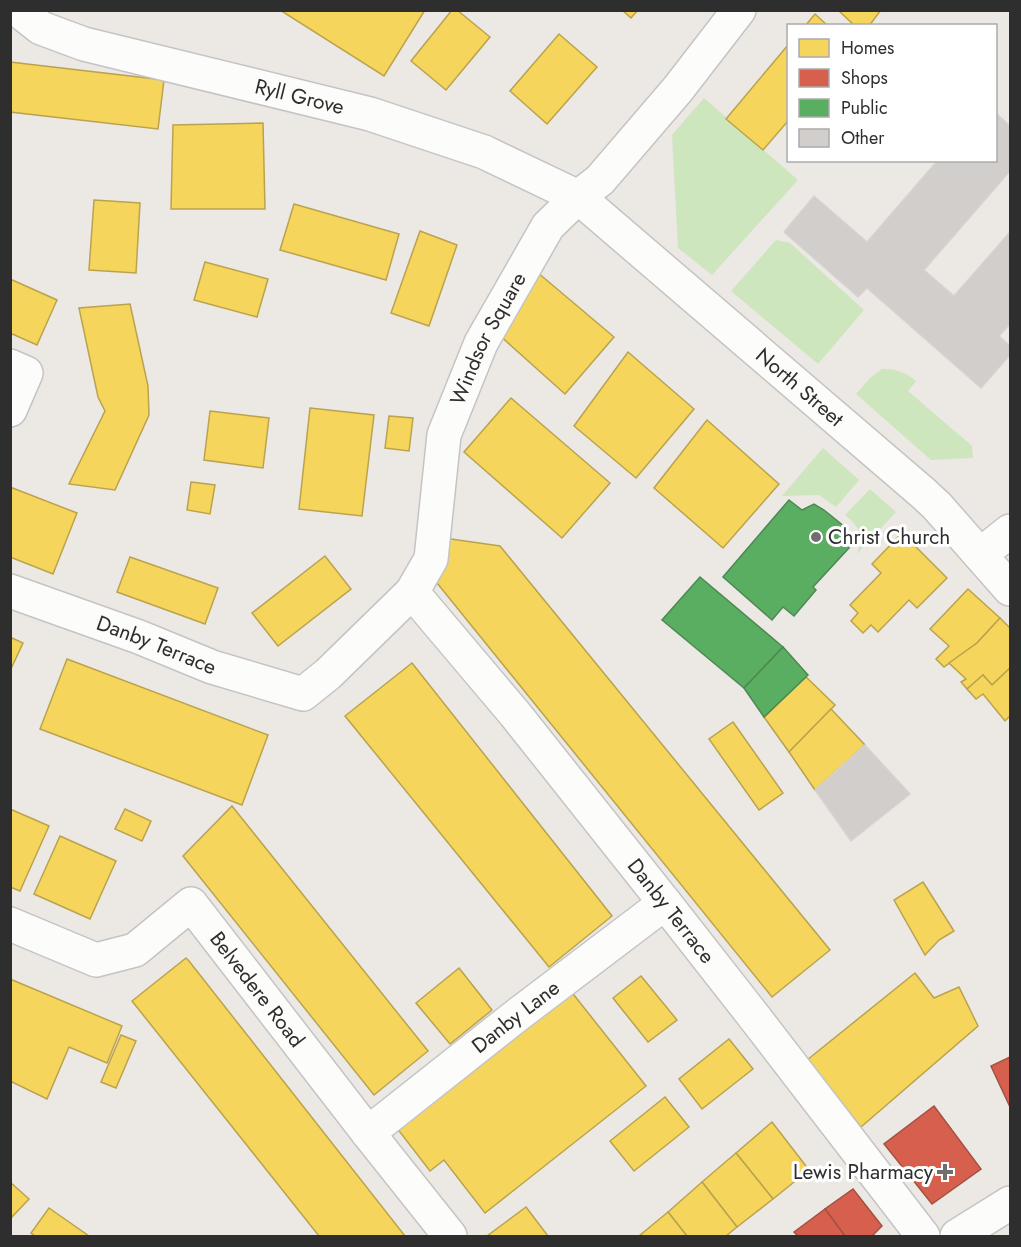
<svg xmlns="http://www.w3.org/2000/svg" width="1021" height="1247" font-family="Jost,sans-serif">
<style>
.green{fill:#cee6be}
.homes{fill:#f6d55c;stroke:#baa34e;stroke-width:1.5}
.shops{fill:#d6604d;stroke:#a45144;stroke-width:1.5}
.public{fill:#5aae61;stroke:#4d8852;stroke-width:1.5}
.building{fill:#d1cecb;stroke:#d7d4d0;stroke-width:1.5}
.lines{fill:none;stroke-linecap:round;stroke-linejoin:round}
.street-casing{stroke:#c5c4c5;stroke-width:36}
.secondary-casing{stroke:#c5c4c5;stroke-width:36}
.street{stroke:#fcfcfb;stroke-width:33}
.secondary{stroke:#fcfcfb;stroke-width:33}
.poi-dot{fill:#706f6e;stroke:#fff;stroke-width:2}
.labels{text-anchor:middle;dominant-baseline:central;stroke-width:6;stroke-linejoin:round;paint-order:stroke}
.street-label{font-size:21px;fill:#2e2e2e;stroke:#fff}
.poi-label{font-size:21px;fill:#2e2e2e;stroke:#fff;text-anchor:start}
</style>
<rect width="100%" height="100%" fill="#ece8e4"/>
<!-- green -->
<g class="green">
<path d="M704 98 798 180 712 275 678 248 672 135Z"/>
<path d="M776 240 790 243 864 310 818 364 731 291Z"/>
<path d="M882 369C896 369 906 372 916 381L908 391 972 446 973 458 931 460 856 394 871 377Z"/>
<path d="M823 448 859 480 836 507 819 495 782 496Z"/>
<path d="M870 489 896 512 857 554C864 534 861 529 845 515Z"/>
</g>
<!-- homes -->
<g class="homes">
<path d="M284 10H425L384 76 283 12Z"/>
<path d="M452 10H457L490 37 446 90 411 61Z"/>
<path d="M622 10H638L631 18Z"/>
<path d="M838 10H881L869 26H855Z"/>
<path d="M815 14 828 26H805Z"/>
<path d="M559 34 597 67 547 124 510 91Z"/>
<path d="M788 45V121L763 150 726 119Z"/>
<path d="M10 62 164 80 158 129 10 112Z"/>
<path d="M263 123 265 209H171L173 125Z"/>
<path d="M94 200 140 203 136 273 89 270Z"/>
<path d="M294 204 399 234 386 280 280 250Z"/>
<path d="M420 231 457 245 429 326 391 313Z"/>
<path d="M205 262 268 279 257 317 194 300Z"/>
<path d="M537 272 614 337 565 394 498 334Z"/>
<path d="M10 279 57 300 37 345 10 333Z"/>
<path d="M130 304 148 386 149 415 115 490 69 484 105 411 98 397 79 308Z"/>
<path d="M628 352 694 409 636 478 574 426Z"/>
<path d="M511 398 610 483 562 538 464 452Z"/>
<path d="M310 408 374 415 362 516 299 509Z"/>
<path d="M210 411 269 418 263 468 204 460Z"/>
<path d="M389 416 413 418 409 451 385 448Z"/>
<path d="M707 420 779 484 723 548 654 488Z"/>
<path d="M191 482 215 485 210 514 187 510Z"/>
<path d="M10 487 77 513 53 574 10 557Z"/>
<path d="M902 533 947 578 917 608 909 600 878 632 871 625 863 633 851 621 858 613 850 605 881 573 872 564Z"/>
<path d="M444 538 500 546 830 950 772 997 437 583Z"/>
<path d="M325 556 351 589 278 646 252 613Z"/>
<path d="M130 557 218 588 205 624 117 592Z"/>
<path d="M968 589 1000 618 977 643 944 667 936 659 949 646 930 629Z"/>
<path d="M1000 618 1010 628V668L992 685 983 675 967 689 961 682 966 679 949 663 977 643Z"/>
<path d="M10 637 23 643 10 671Z"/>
<path d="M67 659 268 735 242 805 40 729Z"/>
<path d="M412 663 612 916 549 967 345 716Z"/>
<path d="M1010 668V716L1005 721 983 694 976 699 967 689 983 675 992 685Z"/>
<path d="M806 677 835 705 789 752 764 717Z"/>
<path d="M831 709 865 745 815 790 789 752Z"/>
<path d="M733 722 783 793 759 810 709 739Z"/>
<path d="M232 806 428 1051 374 1095 183 856Z"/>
<path d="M10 809 49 826 20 891 10 887Z"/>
<path d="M125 809 151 821 142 841 115 829Z"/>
<path d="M60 836 116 861 90 919 34 894Z"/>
<path d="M923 882 954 931 939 940 925 955 894 900Z"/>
<path d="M186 958 189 961 405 1236H319L132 1001Z"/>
<path d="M459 968 492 1010 450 1044 416 1003Z"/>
<path d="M915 973 934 998 959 987 978 1026 861 1127 807 1060Z"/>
<path d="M641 976 677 1020 648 1042 613 998Z"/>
<path d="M10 979 122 1026 107 1063 69 1047 47 1099 10 1081Z"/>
<path d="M570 990 646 1086 485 1213 444 1160 430 1171 396 1127Z"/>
<path d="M121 1035 136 1041 116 1088 101 1082Z"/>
<path d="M729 1039 753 1069 702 1109 679 1079Z"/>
<path d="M665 1097 689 1127 634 1171 610 1141Z"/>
<path d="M772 1122 809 1170 773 1199 736 1153Z"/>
<path d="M736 1153 773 1199 737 1227 702 1182Z"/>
<path d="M10 1182 29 1199 10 1219Z"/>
<path d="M702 1182 737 1227 726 1236H687L668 1212Z"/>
<path d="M526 1207 548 1236H487Z"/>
<path d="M49 1208 89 1236H35L31 1233Z"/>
<path d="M668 1212 687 1236H639Z"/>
</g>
<!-- shops -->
<g class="shops">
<path d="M1010 1057V1107L991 1066Z"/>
<path d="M934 1106 981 1169 932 1204 884 1144Z"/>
<path d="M853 1189 882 1226 872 1236H845L825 1209Z"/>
<path d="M825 1209 845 1236H798L794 1232Z"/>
</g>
<!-- public -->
<g class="public">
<path d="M789 500 802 510 814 504 824 510 845 527 848 531 849 548 813 587 816 590 794 616 783 607 772 620 723 577Z"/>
<path d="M700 577 783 647 744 688 662 620Z"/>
<path d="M783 647 808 675 764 717 744 688Z"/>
</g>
<!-- building -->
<g class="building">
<path d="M996 113 1010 126V171L924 270 954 296 1010 232V324L999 336 1010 346V355L981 388 867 288 858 297 784 232 814 196 867 242 938 160H996Z"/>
<path d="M865 745 910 794 851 841 815 790Z"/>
</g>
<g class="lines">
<defs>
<g id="street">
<path id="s1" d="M18 10 41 28 84 44 370 114 484 152 578 197 923 493 937 506 1010 589"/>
<path d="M10 366 26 373 10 410"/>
<path d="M980 555 1010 531"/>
<path id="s2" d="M10 591 139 637 212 667 303 694 328 674 412 592 431 559 444 435 481 343 548 226 578 197 600 180 678 89 739 10"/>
<path id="s3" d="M412 592 515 714 665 903 752 1014 923 1236"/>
<path id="s4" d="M10 924 96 960 135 950 191 904 368 1133 450 1236"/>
<path id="s5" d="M368 1133 516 1016 665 903"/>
</g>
<path id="secondary" d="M957 1236 1010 1203"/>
</defs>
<!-- street casing -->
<use href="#street" class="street-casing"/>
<!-- secondary casing -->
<use href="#secondary" class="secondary-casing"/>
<!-- street -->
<use href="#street" class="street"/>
<!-- secondary -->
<use href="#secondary" class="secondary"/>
</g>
<!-- markers -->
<g class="poi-dot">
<circle cx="816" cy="537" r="6"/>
<path d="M942 1163h6v6h6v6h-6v6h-6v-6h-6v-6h6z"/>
</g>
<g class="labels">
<!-- street labels -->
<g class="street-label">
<text stroke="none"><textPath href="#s1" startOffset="297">Ryll Grove</textPath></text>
<text stroke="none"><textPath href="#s2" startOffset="729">Windsor Square</textPath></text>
<text stroke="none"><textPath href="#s1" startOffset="886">North Street</textPath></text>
<text stroke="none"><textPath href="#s2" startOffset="156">Danby Terrace</textPath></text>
<text stroke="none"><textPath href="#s3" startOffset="411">Danby Terrace</textPath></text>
<text stroke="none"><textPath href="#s4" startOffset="314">Belvedere Road</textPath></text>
<text stroke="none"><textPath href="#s5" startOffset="188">Danby Lane</textPath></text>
</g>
<!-- poi labels -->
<g class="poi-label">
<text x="828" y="537">Christ Church</text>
<text x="933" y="1172" text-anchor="end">Lewis Pharmacy</text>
</g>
</g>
<!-- border -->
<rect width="1021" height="1247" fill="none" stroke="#2e2e2e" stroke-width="24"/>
<!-- legend -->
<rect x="787" y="24" width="210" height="138" fill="#ffffff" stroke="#ababab" stroke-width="1.5"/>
<rect x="799" y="39" width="30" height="18" fill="#f6d55c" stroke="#ababab" stroke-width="1.5"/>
<text x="841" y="54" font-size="18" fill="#2e2e2e">Homes</text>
<rect x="799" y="69" width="30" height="18" fill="#d6604d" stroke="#ababab" stroke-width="1.5"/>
<text x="841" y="84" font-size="18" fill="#2e2e2e">Shops</text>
<rect x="799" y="99" width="30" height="18" fill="#5aae61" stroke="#ababab" stroke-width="1.5"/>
<text x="841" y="114" font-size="18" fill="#2e2e2e">Public</text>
<rect x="799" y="129" width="30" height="18" fill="#d1cecb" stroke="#ababab" stroke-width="1.5"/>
<text x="841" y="144" font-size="18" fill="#2e2e2e">Other</text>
</svg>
